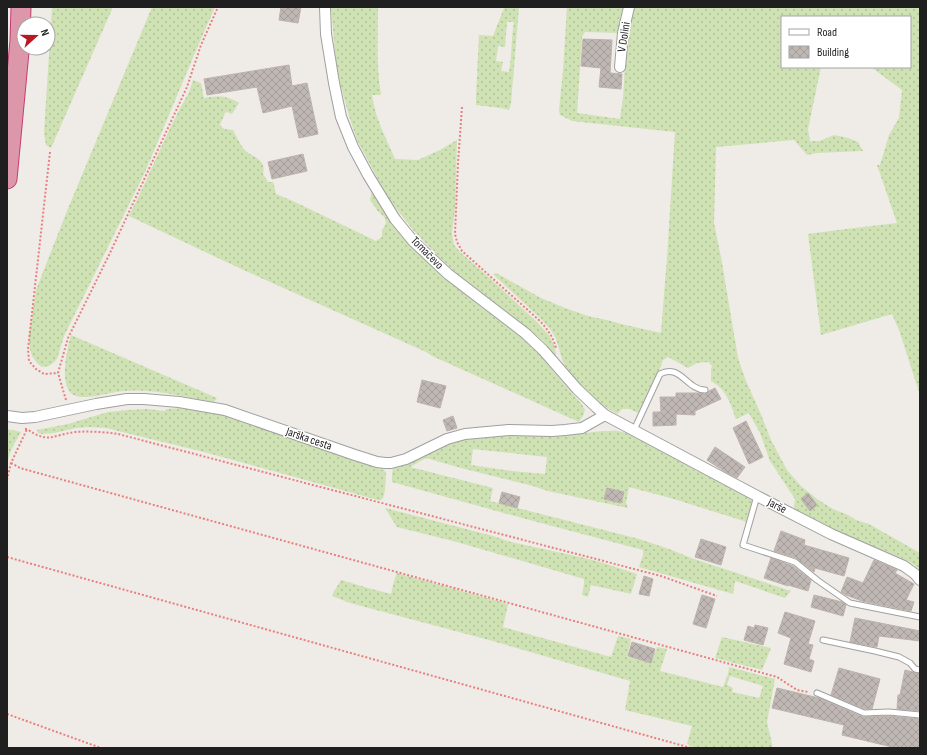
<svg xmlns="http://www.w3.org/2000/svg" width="927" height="755" font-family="'Sofia Sans Condensed',sans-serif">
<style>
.grass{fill:url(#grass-dots);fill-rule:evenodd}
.building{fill:url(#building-cross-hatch);stroke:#beb2ab}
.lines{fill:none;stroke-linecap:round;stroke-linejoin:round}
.lane-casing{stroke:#a0a0a0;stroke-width:7}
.street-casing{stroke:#a0a0a0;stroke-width:12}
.highway-casing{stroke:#c53b74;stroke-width:21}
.path{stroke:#e8817e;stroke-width:2;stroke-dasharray:2 2;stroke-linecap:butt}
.lane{stroke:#fff;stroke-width:5}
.street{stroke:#fff;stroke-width:10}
.highway{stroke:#dc98aa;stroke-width:19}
.labels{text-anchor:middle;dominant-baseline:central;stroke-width:3;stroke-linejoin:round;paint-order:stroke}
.street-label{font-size:12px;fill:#1f1f1f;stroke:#fff}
</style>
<defs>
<pattern id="grass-dots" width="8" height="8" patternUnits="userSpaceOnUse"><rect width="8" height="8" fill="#cee2b3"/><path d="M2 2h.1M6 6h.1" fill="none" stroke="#b0c19a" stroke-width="1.8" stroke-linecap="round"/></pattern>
<pattern id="building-cross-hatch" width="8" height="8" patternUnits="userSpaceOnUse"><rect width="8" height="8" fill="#bfb7b4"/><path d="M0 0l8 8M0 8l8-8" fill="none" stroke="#a49d9a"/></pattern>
</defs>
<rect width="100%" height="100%" fill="#efebe7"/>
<!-- grass -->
<g class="grass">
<path d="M52 7H113L51 148 46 145 44 133Z"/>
<path d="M152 7H215L197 48 145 172 64 336 57 359 53 363 49 366 42 367 37 363 32 356 30 349 29 336 36 290 67 211Z"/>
<path d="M331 7H378C378 36 376 66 381 95H372C375 118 386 138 395 159L418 160 440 150 457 140 455 208 452 233 454 245 460 252 493 281 536 321 548 334 552 341 555 347 556 356 543 341 526 327 467 283 439 257 414 231 388 198 357 140 349 116 341 87 336 62Z"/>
<path d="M498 7H519L511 103 509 110 501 108 476 105V96L479 35 493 36 504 8ZM507 22H514C511 39 512 55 509 72L501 71 503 62 496 61 498 46 505 47Z"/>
<path d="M567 7H626L622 26 618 33 585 32 582 37 577 113 620 119 623 98 627 32 631 22 634 7H920V395L899 330 892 314 821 335 808 234 846 229 897 223 877 165H880L889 135 899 118 902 90 871 67H910V17H782V67H821L808 129 810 141H820L834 135 848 138 858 142 863 151 817 153 807 155 794 140 716 147 714 223 721 257 738 358 746 381 760 412 771 440 787 470 801 486 817 499 833 509 848 515 856 520 869 524 920 553V570L913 564 901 558 817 523 794 510 795 499 770 461 760 433 749 413 736 419C730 403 727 390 711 381V369L712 366 708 362 697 363 688 368 668 357 663 360 660 369 638 413 630 409H622L617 414 601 404 571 376 563 362 556 339 551 330 541 319 493 274 496 273 541 298 565 308 588 316 611 321 621 324 661 333 667 258 675 132 572 121 560 115 559 110 563 71Z"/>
<path d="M193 80 201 83 204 98C219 96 225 95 239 103L232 114 227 112 225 113 220 125 224 129 233 130C236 136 239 142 243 148 250 158 267 157 263 174L268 182H273L276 194 295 202 376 241 382 237V231L386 223 385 218 377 210 370 200 372 190 436 269 481 307 500 321 529 343 537 352 569 390 581 403 585 410 583 416 579 422 432 356 426 352 237 267 129 216C150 175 166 132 189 92Z"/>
<path d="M71 335 217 398 214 402C186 397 151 388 123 391 110 392 83 402 72 394 59 383 67 350 71 335Z"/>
<path d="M182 408 204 410 221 414 384 470 386 473 385 490 383 498 381 500H378L204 452 106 428 88 427 76 428 54 433 42 434 38 433 37 430 68 424 108 412 129 410 147 409 164 411 167 409Z"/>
<path d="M7 429 21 432 11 450 7 464Z"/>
<path d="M603 431C610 431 616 430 622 432 642 436 666 451 684 461 692 466 693 473 704 472L753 498 755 503 747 522 674 499 629 487 626 503 628 508 548 491 533 486 461 468 426 458 410 467 493 488 490 501 639 539 669 549 694 559 791 591 785 598 735 581 733 594 639 567 643 555V550L522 518 392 482V474L393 468 406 463 452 441 460 439 511 435 557 436ZM473 449 547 457 545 474 512 471 471 465Z"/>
<path d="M385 508 493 536 511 542 571 555 597 561 637 574 631 594 591 585 588 597 582 595 584 584V579L457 542 397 527Z"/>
<path d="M397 573 508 604 503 627 611 657 618 636 631 639 627 657 651 663 657 647 667 649 660 671 723 687 728 674 729 667 775 679 767 722 773 748H695L687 744 692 726 625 710 630 681 489 640 350 603 332 596C334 590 338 586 341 580L368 588 391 594 394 581ZM730 676 763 686 759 698 732 692 733 688 727 685Z"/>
<path d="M722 637 771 648 762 670 715 658Z"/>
</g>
<!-- building -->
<g class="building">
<path d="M281 7H301L298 23 279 20Z"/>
<path d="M583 39 612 40 610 73 622 74 621 89 599 87 601 68 581 66Z"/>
<path d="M289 65 292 86 307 83 318 134 299 138 292 106 263 113 257 87 207 95 204 79Z"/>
<path d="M303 154 307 171 272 179 268 162Z"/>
<path d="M422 380 446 386 440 408 417 402Z"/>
<path d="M715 388 721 399 695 411V415L676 414V425L653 426V412H661L660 397H676V393H698L706 394 709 391Z"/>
<path d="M453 416 457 428 447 431 443 420Z"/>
<path d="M746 421 763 457 749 464 733 428Z"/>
<path d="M715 447 745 467 737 478 724 471 707 460Z"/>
<path d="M607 488 624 492 621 503 604 499Z"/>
<path d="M502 492 520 497 517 508 499 503Z"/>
<path d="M808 493 817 505 810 511 801 499Z"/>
<path d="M781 531 805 540 804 545 849 558 844 576 815 568 814 572 796 558 774 551Z"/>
<path d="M701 539 726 547 721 565 695 557Z"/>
<path d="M771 558 793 566 811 580 808 591 788 585V586L764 578Z"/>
<path d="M874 560 897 570 895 573 914 584 906 600 914 602 911 611 862 601 846 595 841 592 847 577 863 583Z"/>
<path d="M644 576 653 579 649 596 639 594Z"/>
<path d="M702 595 715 599 706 628 693 624Z"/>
<path d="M814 595 842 602 846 605 843 616 811 607Z"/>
<path d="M785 612 815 621 808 644 813 645 809 659 814 661 811 672 784 664 791 638 778 633Z"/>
<path d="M855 618 920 631V641L879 636 877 647 850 642Z"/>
<path d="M755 625 768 628 763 645 744 640 748 626 754 628Z"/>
<path d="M632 642 655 649 651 663 628 656Z"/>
<path d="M839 668 880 679 872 709H865L831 695Z"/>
<path d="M905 670 920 674V711L897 709 898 695H900Z"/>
<path d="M777 688 819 698 863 717 889 716 920 719V748H896L842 735 844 725 772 708Z"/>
</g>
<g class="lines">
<defs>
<g id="lane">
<path d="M634 430 660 374C680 363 687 390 705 390"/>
<path d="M757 496 743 545 795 562 817 580 850 603 920 617"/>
<path d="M823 640 875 651 899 657 910 663 915 669 920 670"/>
<path d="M817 693 864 713 889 712 920 715"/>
</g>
<g id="street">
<path d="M325 7 326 34 334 83 341 117 353 147 368 175 395 219 413 241 448 274 525 333 543 350 577 389 596 407 605 415 757 496 831 534 904 566 915 574 920 580"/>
<path d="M620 67 623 33 629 7"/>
<path d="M7 416 22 418 35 417 96 404 127 399H144L179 402 225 410 355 455 377 462 385 463H391L406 459 447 439 465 434 509 430 552 431 565 430 582 428 605 415"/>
</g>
<path id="highway" d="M7 179 20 41 21 7"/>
</defs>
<!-- lane casing -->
<use href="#lane" class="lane-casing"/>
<!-- street casing -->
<use href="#street" class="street-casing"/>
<!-- highway casing -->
<use href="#highway" class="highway-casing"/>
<!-- path -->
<g class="path">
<path d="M462 107 458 163 455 234 457 242 462 251 540 321C548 330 553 337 556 348"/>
<path d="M50 152 28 349 29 361 36 369 44 374 58 373"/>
<path d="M66 400 58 373 68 338 110 253 187 87 201 45 218 7"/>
<path d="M25 429H27C48 444 53 435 75 432 89 431 104 432 118 434L661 576 717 596"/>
<path d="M11 463 20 468 777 677 797 690 808 692"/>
<path d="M7 480 11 463 27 429"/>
<path d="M7 557 691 748"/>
<path d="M7 714 101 748"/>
</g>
<!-- lane -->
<use href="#lane" class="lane"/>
<!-- street -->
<use href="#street" class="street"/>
<!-- highway -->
<use href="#highway" class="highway"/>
</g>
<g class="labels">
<!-- street labels -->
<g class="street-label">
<text transform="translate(624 37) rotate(-81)">V Dolini</text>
<text transform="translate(427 253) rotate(45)">Tomačevo</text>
<text transform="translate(309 439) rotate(19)">Jarška cesta</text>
<text transform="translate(777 506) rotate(27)">Jarše</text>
</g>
</g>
<!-- border -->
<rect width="927" height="755" fill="none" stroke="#1f1f1f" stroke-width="16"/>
<!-- legend -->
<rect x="781" y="16" width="130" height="52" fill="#ffffff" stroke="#a5a5a5"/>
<rect x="789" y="29" width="20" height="6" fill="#ffffff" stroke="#a5a5a5"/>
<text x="817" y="36" font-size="12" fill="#1f1f1f">Road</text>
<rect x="789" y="46" width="20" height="12" fill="url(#building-cross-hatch)" stroke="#a5a5a5"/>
<text x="817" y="56" font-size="12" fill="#1f1f1f">Building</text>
<!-- north arrow -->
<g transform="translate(36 36) rotate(69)"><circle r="19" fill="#ffffff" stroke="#a5a5a5"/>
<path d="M0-3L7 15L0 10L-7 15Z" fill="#b51925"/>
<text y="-6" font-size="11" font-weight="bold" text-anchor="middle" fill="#1f1f1f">N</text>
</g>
</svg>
